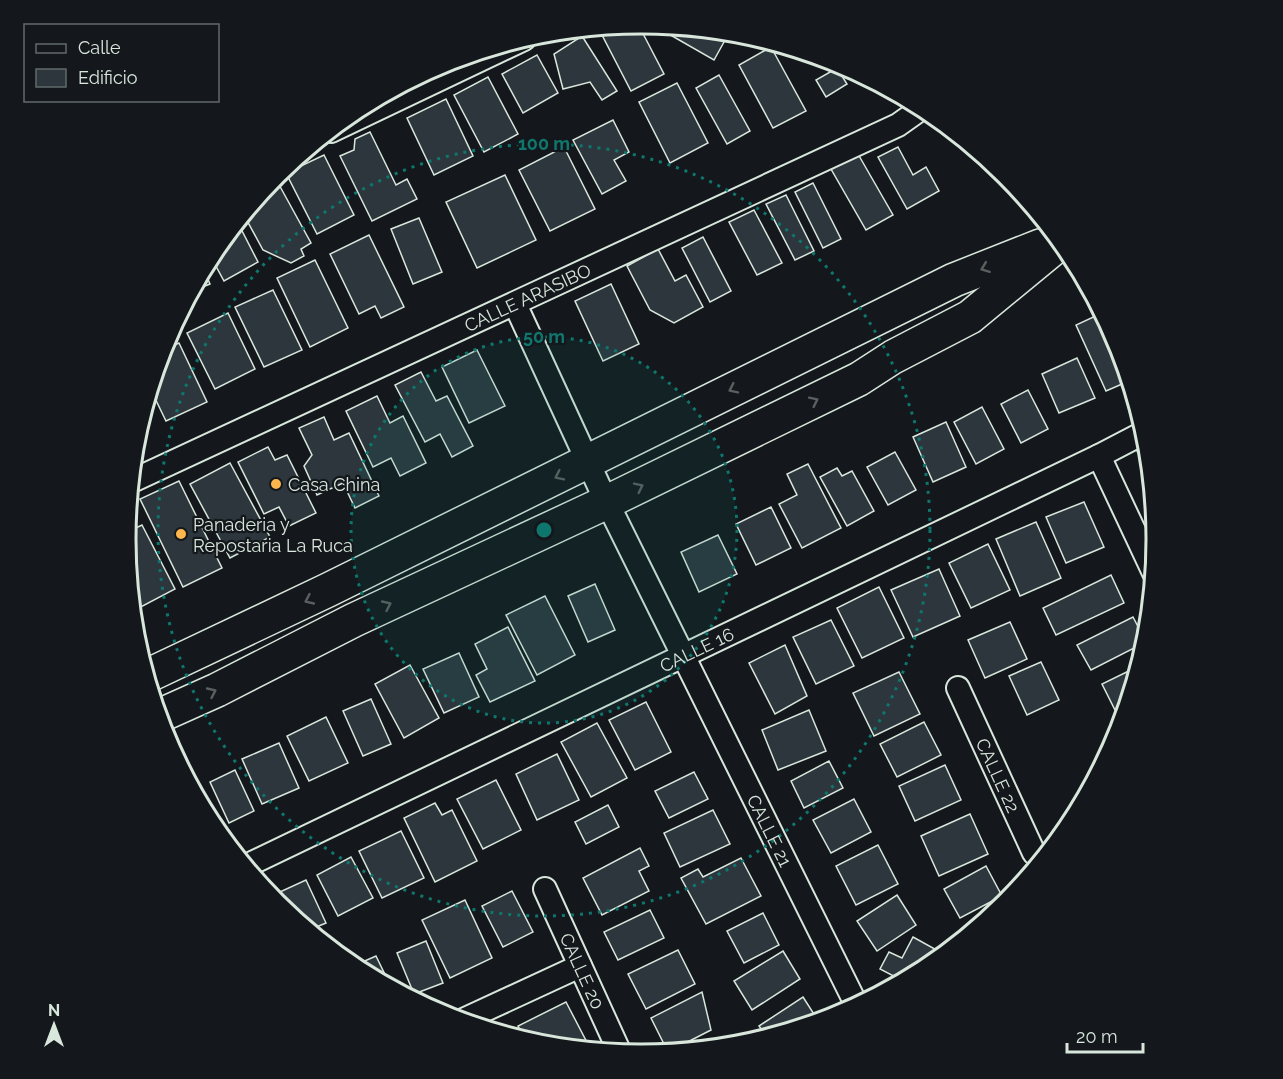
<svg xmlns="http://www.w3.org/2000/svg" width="1283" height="1079" font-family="Raleway,sans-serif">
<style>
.building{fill:#2c363c;stroke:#d8e6dc;stroke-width:1.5}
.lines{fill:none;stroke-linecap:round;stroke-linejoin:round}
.street-casing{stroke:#d8e6dc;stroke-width:26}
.primary-casing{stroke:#d8e6dc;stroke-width:36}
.street{stroke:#14181c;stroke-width:22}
.primary{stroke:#14181c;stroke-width:33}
.oneway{stroke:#59605f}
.ring{fill:none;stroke:#0f766e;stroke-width:3;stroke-dasharray:3 6}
.poi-dot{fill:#ffb74d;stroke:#14181c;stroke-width:2}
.labels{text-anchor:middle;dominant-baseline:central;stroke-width:4.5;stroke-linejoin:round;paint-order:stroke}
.street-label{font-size:18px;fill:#d8e6dc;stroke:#14181c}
.poi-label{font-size:18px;fill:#d8e6dc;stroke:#14181c;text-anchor:start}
.rim{fill:none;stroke:#d8e6dc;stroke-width:3}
.centre{fill:#0f766e;stroke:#14181c;stroke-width:3}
.ring-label{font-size:18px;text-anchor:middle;font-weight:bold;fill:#0f766e;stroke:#14181c;stroke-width:4.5;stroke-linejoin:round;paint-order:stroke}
</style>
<rect width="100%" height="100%" fill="#14181c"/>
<!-- building -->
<g class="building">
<path d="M638 24 664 74 631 91 602 35 619 26Z"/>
<path d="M653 25 729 33 714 60Z"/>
<path d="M582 36 617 91 602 100 590 82 563 89 554 54Z"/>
<path d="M771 47 806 111 773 128 739 65Z"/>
<path d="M537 55 558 93 523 113 502 74Z"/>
<path d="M822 58 839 63 842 65 830 72Z"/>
<path d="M837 68 847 84 826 97 816 80Z"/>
<path d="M719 75 750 131 727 144 696 88Z"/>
<path d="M488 77 518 134 484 152 454 95Z"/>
<path d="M677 83 708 143 670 163 639 102Z"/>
<path d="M446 99 473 156 434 175 407 118Z"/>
<path d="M613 120 629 152 614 160 626 181 602 194 573 140Z"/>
<path d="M370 132 396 185 407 179 417 199 372 221 340 156 354 150 355 139Z"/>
<path d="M564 147 595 209 550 231 519 170Z"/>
<path d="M898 147 913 175 926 167 939 191 907 209 878 157Z"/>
<path d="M858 154 893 215 866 230 831 169Z"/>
<path d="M324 155 354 215 317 234 286 173Z"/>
<path d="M505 175 536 240 477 268 446 202Z"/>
<path d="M277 181 311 243 301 249 304 256 291 263 263 250 244 215 269 185Z"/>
<path d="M813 183 841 239 823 248 795 192Z"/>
<path d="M786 195 814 251 795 260 766 204Z"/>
<path d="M754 210 782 263 757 275 729 222Z"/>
<path d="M419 218 442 272 413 284 391 229Z"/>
<path d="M238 223 258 262 224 281 211 257Z"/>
<path d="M369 235 404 307 381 318 375 306 359 314 330 254Z"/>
<path d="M703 237 731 291 710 302 682 248Z"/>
<path d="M658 249 675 281 686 275 703 307 674 323 650 310 627 266Z"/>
<path d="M315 260 348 328 310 347 277 278Z"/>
<path d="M204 270 210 284 192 291Z"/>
<path d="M611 284 639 344 603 361 575 301Z"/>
<path d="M273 290 302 350 264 367 235 307Z"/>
<path d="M228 313 255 369 215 389 187 333Z"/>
<path d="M1102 313 1118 343 1129 381 1106 391 1076 325Z"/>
<path d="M179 343 207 402 166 421 151 390 163 350Z"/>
<path d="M477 350 505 406 469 423 442 367Z"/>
<path d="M1077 358 1095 398 1059 413 1042 374Z"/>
<path d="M421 372 436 401 447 396 473 446 452 457 440 434 425 442 395 385Z"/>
<path d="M1028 390 1048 429 1021 443 1001 404Z"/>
<path d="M377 396 390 423 403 416 426 463 400 476 391 458 373 467 346 411Z"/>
<path d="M982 407 1004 449 976 464 954 422Z"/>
<path d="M324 417 334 440 349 433 379 496 355 508 343 483 317 495 304 466 312 455 299 428Z"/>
<path d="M946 422 966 467 933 482 913 437Z"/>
<path d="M1148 445 1151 476 1137 451Z"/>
<path d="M268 447 275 460 287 455 316 513 289 526 279 507 264 514 238 462Z"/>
<path d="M895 452 916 490 888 505 867 467Z"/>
<path d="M230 463 270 537 230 558 190 484Z"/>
<path d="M808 464 841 528 802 548 779 504 797 495 787 474Z"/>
<path d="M837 468 842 476 852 471 874 511 847 526 820 477Z"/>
<path d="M179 481 222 568 183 587 140 499Z"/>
<path d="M1084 502 1104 547 1066 563 1046 517Z"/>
<path d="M771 507 791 548 756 565 736 524Z"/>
<path d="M1036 522 1061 578 1020 596 996 539Z"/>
<path d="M142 525 175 589 135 610 132 605 126 539 127 532Z"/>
<path d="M718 535 737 574 699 592 681 552Z"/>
<path d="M988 544 1010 590 971 608 949 563Z"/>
<path d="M939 569 960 616 913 637 891 590Z"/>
<path d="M1111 575 1124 603 1056 635 1043 608Z"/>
<path d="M595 584 615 630 588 642 568 596Z"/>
<path d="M879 587 904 638 862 658 837 608Z"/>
<path d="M545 596 575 655 537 675 506 615Z"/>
<path d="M1133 617 1146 642 1091 670 1077 645Z"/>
<path d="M831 620 854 666 816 684 793 637Z"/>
<path d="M1010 622 1027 659 985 678 968 640Z"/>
<path d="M508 627 535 681 490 702 476 675 487 669 475 644Z"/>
<path d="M785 645 807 696 775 714 749 663Z"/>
<path d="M459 653 479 697 444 713 423 669Z"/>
<path d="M1041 662 1059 700 1027 715 1009 676Z"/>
<path d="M410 665 439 718 404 738 375 684Z"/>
<path d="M1139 666 1128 704 1115 710 1102 684Z"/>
<path d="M899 672 920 714 874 736 853 693Z"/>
<path d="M371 699 391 744 363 756 343 711Z"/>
<path d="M646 702 671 752 635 770 609 720Z"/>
<path d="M809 710 826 751 778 770 762 730Z"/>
<path d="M326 717 348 763 309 781 287 736Z"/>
<path d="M924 722 941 755 897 777 880 744Z"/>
<path d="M597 723 627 778 591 797 561 742Z"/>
<path d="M279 743 299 788 262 804 242 759Z"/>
<path d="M557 754 579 800 537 820 516 774Z"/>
<path d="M829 761 843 788 804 808 791 781Z"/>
<path d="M945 765 961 800 915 821 899 786Z"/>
<path d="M235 770 254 811 229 823 210 782Z"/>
<path d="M694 772 708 799 669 818 655 791Z"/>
<path d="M496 780 521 830 483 849 457 799Z"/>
<path d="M854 799 871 832 831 853 813 820Z"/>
<path d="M435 803 442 815 452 810 477 861 435 882 404 818Z"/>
<path d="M608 805 619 827 586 844 575 822Z"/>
<path d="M713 810 730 844 680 867 664 833Z"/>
<path d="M970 814 988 854 939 876 921 836Z"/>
<path d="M401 831 424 878 382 898 359 851Z"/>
<path d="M878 845 898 884 856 905 836 866Z"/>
<path d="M640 848 649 866 639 871 649 891 602 915 583 878Z"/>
<path d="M351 857 373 898 338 916 317 875Z"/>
<path d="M741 858 761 896 706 924 681 878 698 869 703 877Z"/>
<path d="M986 866 1002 896 960 918 944 889Z"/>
<path d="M306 880 326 923 309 930 277 904 271 896Z"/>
<path d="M512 891 533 932 503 947 482 906Z"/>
<path d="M897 895 916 925 877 951 857 921Z"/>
<path d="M465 900 492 958 450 978 422 920Z"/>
<path d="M650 910 664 938 618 960 604 932Z"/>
<path d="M763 913 779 945 744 963 727 931Z"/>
<path d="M913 937 942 953 938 960 919 973 912 970 906 980 903 981 880 969 889 952 902 958Z"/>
<path d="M426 941 443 983 414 994 397 953Z"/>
<path d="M678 950 695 984 646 1009 628 974Z"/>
<path d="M783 951 800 979 752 1010 734 981Z"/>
<path d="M376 956 391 987 353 966Z"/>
<path d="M702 992 711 1030 668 1052 651 1018Z"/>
<path d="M803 997 819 1022 767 1037 759 1026Z"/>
<path d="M566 1002 591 1050 541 1045 525 1040 518 1026Z"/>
</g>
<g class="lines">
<defs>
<g id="street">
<path d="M331 131 524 39"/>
<path id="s1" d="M515 304 599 486 857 1006"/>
<path d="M1099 456 1154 573"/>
<path id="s2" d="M132 481 898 125 922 108"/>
<path id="s3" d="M958 688 1034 853 1044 858"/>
<path id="s4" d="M246 866 1099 456 1145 432"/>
<path id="s5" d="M545 889 620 1053"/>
<path d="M461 1021 580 966"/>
</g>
<g id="primary">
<path d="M147 676 328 590 954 280 1040 246"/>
<path d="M159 716 217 690 354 620 607 502 859 379 893 357 970 317 1061 242"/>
</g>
</defs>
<!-- street casing -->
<use href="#street" class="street-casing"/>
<!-- primary casing -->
<use href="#primary" class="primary-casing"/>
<!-- street -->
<use href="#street" class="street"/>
<!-- primary -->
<use href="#primary" class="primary"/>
</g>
<!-- one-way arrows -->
<defs><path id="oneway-chevron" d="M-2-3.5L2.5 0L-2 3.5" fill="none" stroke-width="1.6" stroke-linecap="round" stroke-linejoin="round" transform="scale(1.5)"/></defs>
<g class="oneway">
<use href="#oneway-chevron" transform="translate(985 268) rotate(159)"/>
<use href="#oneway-chevron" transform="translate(733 389) rotate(154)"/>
<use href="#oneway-chevron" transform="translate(814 401) rotate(-26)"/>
<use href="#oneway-chevron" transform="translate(559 476) rotate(154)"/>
<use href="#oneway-chevron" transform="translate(639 487) rotate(-26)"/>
<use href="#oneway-chevron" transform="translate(309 600) rotate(155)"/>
<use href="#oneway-chevron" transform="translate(387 605) rotate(-25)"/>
<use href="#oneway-chevron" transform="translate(212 692) rotate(-25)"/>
</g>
<!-- distance rings -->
<circle cx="544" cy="530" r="193" fill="#0f766e" fill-opacity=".12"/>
<g class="ring">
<circle cx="544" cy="530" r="193"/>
<circle cx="544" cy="530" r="386"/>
</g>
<!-- markers -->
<g class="poi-dot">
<circle cx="276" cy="484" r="6"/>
<circle cx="181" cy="534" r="6"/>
</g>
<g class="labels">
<!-- street labels -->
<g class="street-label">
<text stroke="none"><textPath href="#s2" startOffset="436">CALLE ARASIBO</textPath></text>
<text stroke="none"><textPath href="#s4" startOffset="500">CALLE 16</textPath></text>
<text stroke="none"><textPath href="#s3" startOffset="96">CALLE 22</textPath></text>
<text stroke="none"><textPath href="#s1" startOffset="585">CALLE 21</textPath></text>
<text stroke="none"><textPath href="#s5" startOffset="90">CALLE 20</textPath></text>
</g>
<!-- poi labels -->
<g class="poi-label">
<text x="288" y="484">Casa China</text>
<text x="193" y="524">Panaderia y<tspan x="193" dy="21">Repostaria La Ruca</tspan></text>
</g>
</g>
<!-- crop -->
<path d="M0 0H1283V1079H0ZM136 539a505 505 0 1 1 1010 0a505 505 0 1 1-1010 0Z" fill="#14181c" fill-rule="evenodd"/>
<path class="rim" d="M136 539a505 505 0 1 1 1010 0a505 505 0 1 1-1010 0Z"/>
<circle cx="544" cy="530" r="9" class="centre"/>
<g class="ring-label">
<text x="544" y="150">100 m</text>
<text x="544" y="343">50 m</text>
</g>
<!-- legend -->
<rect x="24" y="24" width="195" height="78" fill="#14181c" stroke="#626a69" stroke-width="1.5"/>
<rect x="36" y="44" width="30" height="9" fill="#14181c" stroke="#626a69" stroke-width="1.5"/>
<text x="78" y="54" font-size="18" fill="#d8e6dc">Calle</text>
<rect x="36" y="69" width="30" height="18" fill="#2c363c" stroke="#626a69" stroke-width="1.5"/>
<text x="78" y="84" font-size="18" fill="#d8e6dc">Edificio</text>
<!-- north arrow -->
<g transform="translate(54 1025)" stroke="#14181c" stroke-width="4.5" paint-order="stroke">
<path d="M0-4.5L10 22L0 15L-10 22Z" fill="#d8e6dc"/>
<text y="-9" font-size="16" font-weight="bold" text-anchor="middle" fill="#d8e6dc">N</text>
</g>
<!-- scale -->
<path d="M1067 1043v9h76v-9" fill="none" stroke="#d8e6dc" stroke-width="3"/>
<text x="1076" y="1043" font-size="18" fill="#d8e6dc" stroke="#14181c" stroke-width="4.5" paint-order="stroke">20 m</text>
</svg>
